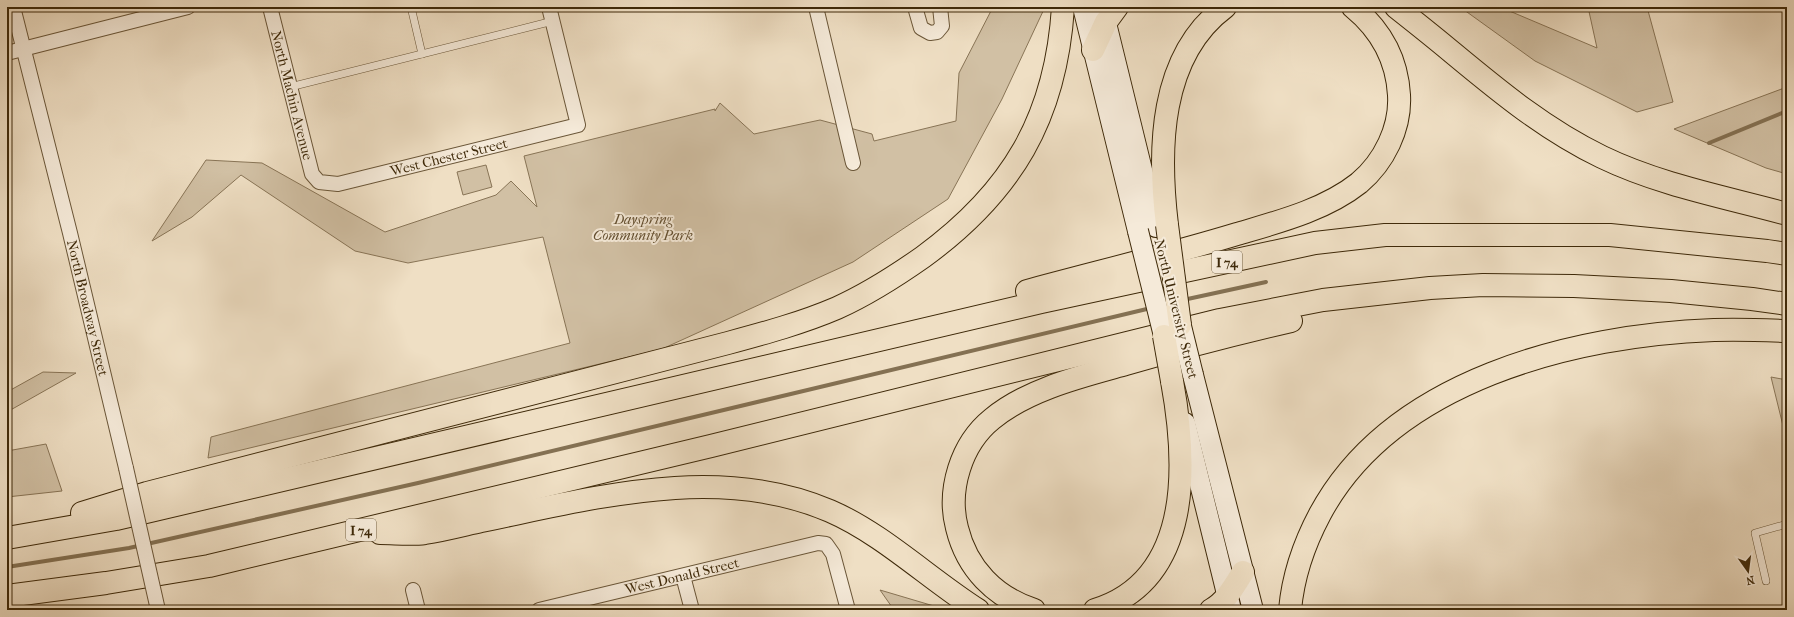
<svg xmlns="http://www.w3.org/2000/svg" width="1794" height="617" font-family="'IM FELL French Canon',serif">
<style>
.green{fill:#d1c0a4;stroke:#887456}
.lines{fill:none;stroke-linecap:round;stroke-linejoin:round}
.stream{stroke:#847153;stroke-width:4}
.service-casing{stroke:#6a5638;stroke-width:8}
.minor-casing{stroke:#6a5638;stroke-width:16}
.secondary-casing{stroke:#3e2909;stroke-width:22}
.motorway-casing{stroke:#3e2909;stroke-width:24}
.service{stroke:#f5ead9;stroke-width:7}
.minor{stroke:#f5ead9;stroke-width:14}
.secondary{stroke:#f5ead9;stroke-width:20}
.motorway{stroke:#efdfc4;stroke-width:22}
.minor-bridge-casing{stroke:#6a5638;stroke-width:16;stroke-linecap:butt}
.secondary-bridge-casing{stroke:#3e2909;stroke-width:22;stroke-linecap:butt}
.motorway-bridge-casing{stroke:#3e2909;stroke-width:24;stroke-linecap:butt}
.minor-bridge{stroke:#f5ead9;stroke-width:14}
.secondary-bridge{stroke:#f5ead9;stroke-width:20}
.motorway-bridge{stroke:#efdfc4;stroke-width:22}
.labels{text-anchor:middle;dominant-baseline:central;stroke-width:4;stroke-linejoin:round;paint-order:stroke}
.shield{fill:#f5ead9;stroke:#756347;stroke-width:1}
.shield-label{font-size:13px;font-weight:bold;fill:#3e2909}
.street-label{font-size:14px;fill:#3e2909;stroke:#f5ead9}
.park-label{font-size:14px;font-style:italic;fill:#634f30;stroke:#f5ead9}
</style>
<rect width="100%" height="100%" fill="#efdfc4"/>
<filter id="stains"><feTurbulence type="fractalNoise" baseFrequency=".005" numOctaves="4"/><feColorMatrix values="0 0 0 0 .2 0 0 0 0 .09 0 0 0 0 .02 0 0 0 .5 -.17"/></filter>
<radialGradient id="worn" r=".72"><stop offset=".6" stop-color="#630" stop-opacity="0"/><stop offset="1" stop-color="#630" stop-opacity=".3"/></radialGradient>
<!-- green -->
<g class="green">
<path d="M993 7H1045L1002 99 948 199 853 262 662 349 208 458 211 437 570 343 543 237 408 263 355 251 241 175 192 217 152 241 206 160 262 163 385 232 496 195 511 181 537 207 524 156 715 109V111L720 103 754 134 820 120 872 134 874 141 956 121 959 73Z"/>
<path d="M1460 7H1500L1597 48 1588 7H1647L1673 102 1637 112 1535 61Z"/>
<path d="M1787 87V174L1766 168 1674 129Z"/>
<path d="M486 165 492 187 463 195 457 172Z"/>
<path d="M43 372 76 373 7 412V392Z"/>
<path d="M1771 377 1787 380V442Z"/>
<path d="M46 444 62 491 7 497V451Z"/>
<path d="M880 590 944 609 946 610H894Z"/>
</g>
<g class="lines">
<!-- stream -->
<g class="stream">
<path d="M1709 143 1787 111"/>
<path d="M1183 300 1266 282"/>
<path d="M7 567 129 548 418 483 1151 308"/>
</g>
<defs>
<g id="service">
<path d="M411 7 422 54"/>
<path d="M290 87 553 21"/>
<path d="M1766 581 1755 533 1787 524"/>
</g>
<g id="minor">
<path id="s1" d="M13 7 70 233 126 468"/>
<path id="s2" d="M270 7 312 174 319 182 338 184 578 125 549 7"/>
<path d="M816 7 853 163"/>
<path d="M915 7 921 28 930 33 937 32 942 26 940 7"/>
<path d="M7 53 188 7"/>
<path d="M683 576 692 610"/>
<path d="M413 590 418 610"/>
<path id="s3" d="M539 610 818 543 826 544 833 554 848 610"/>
</g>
<g id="secondary">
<path d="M1083 7 1138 231"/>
<path d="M1102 7 1156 227"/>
<path d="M1193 375 1253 610"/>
<path d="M1185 423 1231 610"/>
</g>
<g id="motorway">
<path d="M1396 7C1415 22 1434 37 1453 53 1500 92 1546 130 1602 157 1660 185 1725 197 1787 214"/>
<path d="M1093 50 1106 22 1117 7"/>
<path d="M1167 225C1158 150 1159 56 1225 7"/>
<path d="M1027 291C1097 272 1168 255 1237 234 1278 222 1325 210 1359 183 1384 162 1401 128 1399 95 1397 59 1381 30 1353 7"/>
<path d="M82 513 147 493 728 343C765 333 802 323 837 308 868 294 896 276 923 257 1012 192 1056 118 1063 7"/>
<path d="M380 533C395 533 410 535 425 533 444 530 463 525 481 521 594 498 719 463 830 511 883 534 929 579 978 610"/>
<path d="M7 538 116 519 1041 302 1315 243 1385 235H1610L1767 251 1787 254"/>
<path d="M7 596 106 583 209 566 711 446 1220 320 1323 300 1430 288 1483 285 1574 286 1671 291 1752 299 1787 304"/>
<path d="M1034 610C995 597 967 569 957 528 947 490 961 444 992 419 1028 389 1083 376 1126 364 1181 348 1235 334 1291 321"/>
<path d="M1095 610C1193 580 1187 463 1172 381"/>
<path d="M1211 610C1226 602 1234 586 1243 572"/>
<path d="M1290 610C1293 576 1304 544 1320 514 1392 380 1574 335 1714 330 1739 329 1763 330 1787 331"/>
</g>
</defs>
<!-- service casing -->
<use href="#service" class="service-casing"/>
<!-- minor casing -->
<use href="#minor" class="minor-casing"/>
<!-- secondary casing -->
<use href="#secondary" class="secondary-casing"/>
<!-- motorway casing -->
<use href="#motorway" class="motorway-casing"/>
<!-- service -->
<use href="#service" class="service"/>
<!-- minor -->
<use href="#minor" class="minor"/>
<!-- secondary -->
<use href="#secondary" class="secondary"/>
<!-- motorway -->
<use href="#motorway" class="motorway"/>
<defs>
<path id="minor-bridge" d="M126 468 158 610"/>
<g id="secondary-bridge">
<path d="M1138 231 1168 352"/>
<path d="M1177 310 1193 375"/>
</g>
<g id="motorway-bridge">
<path d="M1167 225 1180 325"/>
<path d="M1164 336 1172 381"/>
</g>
</defs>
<!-- minor-bridge casing -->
<use href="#minor-bridge" class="minor-bridge-casing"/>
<!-- secondary-bridge casing -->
<use href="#secondary-bridge" class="secondary-bridge-casing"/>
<!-- motorway-bridge casing -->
<use href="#motorway-bridge" class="motorway-bridge-casing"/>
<!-- minor-bridge -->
<use href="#minor-bridge" class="minor-bridge"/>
<!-- secondary-bridge -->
<use href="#secondary-bridge" class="secondary-bridge"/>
<!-- motorway-bridge -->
<use href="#motorway-bridge" class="motorway-bridge"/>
</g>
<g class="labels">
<!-- shield labels -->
<g class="shield">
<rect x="1212" y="251" width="30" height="22" rx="3"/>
<rect x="346" y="519" width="30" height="22" rx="3"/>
</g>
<g class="shield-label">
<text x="1227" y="262">I 74</text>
<text x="361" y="530">I 74</text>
</g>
<!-- street labels -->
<g class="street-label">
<text stroke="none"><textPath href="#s2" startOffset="91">North Machin Avenue</textPath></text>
<text stroke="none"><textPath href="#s2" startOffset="316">West Chester Street</textPath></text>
<text stroke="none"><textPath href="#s1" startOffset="310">North Broadway Street</textPath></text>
<text transform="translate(1176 309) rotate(76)">North University Street</text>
<text stroke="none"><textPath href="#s3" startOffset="147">West Donald Street</textPath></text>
</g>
<!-- park labels -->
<g class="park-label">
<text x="643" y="219">Dayspring<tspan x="643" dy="16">Community Park</tspan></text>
</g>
</g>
<!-- margin -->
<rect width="1794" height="617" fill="none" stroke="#efdfc4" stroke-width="24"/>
<rect x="8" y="8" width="1778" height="601" fill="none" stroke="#3e2909" stroke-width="2"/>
<rect x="12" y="12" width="1770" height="593" fill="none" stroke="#3e2909"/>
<!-- north arrow -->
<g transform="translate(1748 571) rotate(166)" stroke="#f5ead9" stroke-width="3" paint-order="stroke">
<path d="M0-3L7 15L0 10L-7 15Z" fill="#3e2909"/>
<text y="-6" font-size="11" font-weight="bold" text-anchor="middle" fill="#3e2909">N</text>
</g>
<rect width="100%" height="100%" filter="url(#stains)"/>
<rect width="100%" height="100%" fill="url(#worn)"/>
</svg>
